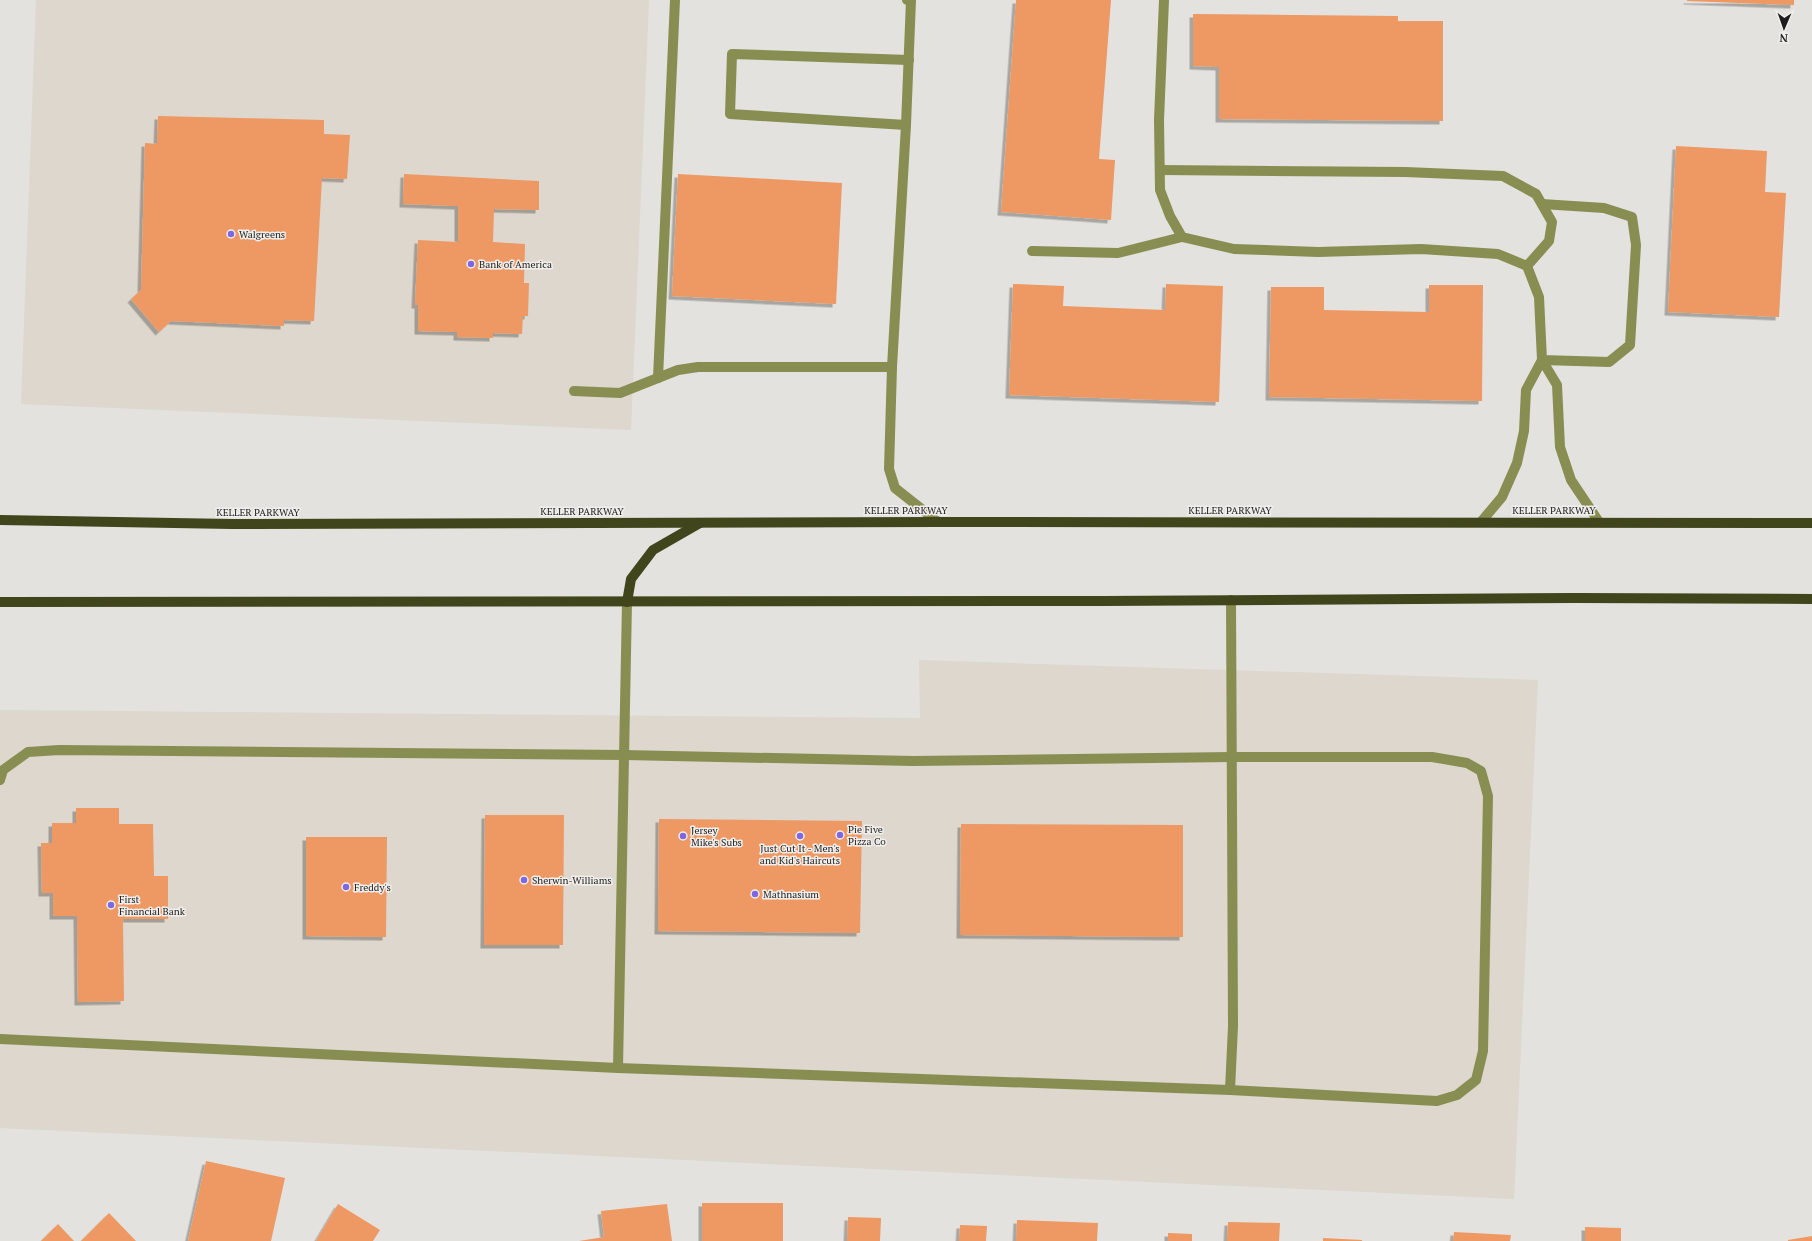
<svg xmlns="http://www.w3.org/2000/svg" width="1812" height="1241" font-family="'PT Serif',serif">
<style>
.built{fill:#ddd7cd}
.building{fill:#ee9863;filter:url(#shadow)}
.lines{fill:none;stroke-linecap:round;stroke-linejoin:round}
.lane{stroke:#888e52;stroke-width:10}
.primary{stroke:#41451b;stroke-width:10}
.poi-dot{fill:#7d68e3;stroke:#f1efec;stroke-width:1.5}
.labels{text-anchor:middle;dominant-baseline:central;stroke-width:3;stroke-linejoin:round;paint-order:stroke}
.poi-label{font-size:10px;fill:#1d1d1c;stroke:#f1efec;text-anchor:start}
.street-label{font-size:10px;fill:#1d1d1c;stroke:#f1efec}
</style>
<defs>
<filter id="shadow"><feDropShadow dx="-3.5" dy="3.5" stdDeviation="0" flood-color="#0004"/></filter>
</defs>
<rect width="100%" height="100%" fill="#e3e2de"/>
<!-- built -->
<g class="built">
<path d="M36 0H649L631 430 21 404Z"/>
<path d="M919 660 1538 680 1514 1199 0 1128V710L920 718Z"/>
</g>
<!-- building -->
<g class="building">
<path d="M1016 0H1111L1099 159 1115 160 1111 220 1001 212Z"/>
<path d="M1687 0H1794V5L1687 1Z"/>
<path d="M1193 14 1398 16V21H1443V121L1219 119V67L1193 66Z"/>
<path d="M158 116 324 120V134L350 135 347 179 322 178 314 321 284 320V326L171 321 159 332 131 299 141 290 145 143 157 144Z"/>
<path d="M1676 146 1767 151 1765 192 1786 193 1779 317 1668 312Z"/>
<path d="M404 174 539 181V210L494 209 493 242 525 244 524 283H529L528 316H523L522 334 493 333V338L457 337V332L418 331V305H415L418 240 458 242V206L403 204Z"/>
<path d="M678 174 842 183 836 304 672 296Z"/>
<path d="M1013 284 1064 286 1063 306 1165 310 1166 284 1223 286 1219 402 1009 395Z"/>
<path d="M1429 285H1483L1482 401 1269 397 1271 287H1324V310L1429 312Z"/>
<path d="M76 808H119V824H153L154 876H168V919H123L124 1001 78 1002 77 916H53V893H42L41 843H52V823H76Z"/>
<path d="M485 815H564L563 945H484Z"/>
<path d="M659 819 862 821 860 933 658 931Z"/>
<path d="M961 824 1183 825V937L960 935Z"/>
<path d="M306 837H387L386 937 306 936Z"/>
<path d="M206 1161 285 1178 271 1241H188Z"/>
<rect x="702" y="1203" width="81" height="38"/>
<path d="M338 1204 380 1230 373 1241H316Z"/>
<path d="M667 1204 672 1241H579L604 1237 601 1211Z"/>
<path d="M109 1213 136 1241H81Z"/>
<path d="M848 1217 881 1218 880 1241H847Z"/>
<path d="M1017 1220 1098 1223 1097 1241H1016Z"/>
<path d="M1228 1222 1280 1223 1279 1241H1227Z"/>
<path d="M58 1224 74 1241H41Z"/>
<path d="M960 1225 987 1226 986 1241H959Z"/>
<path d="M1585 1227 1621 1228V1241H1585Z"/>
<path d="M1454 1232 1511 1235 1510 1241H1453Z"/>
<path d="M1168 1233 1192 1234V1241H1168Z"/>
<path d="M1812 1236V1241H1788V1240Z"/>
<path d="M1323 1238 1362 1240V1241H1323Z"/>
</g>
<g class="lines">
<!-- lane -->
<g class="lane">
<path d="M1164 0 1159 120 1160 190 1170 216 1182 237 1234 249 1318 252 1421 249 1498 254 1527 266 1539 297 1542 360 1609 362 1630 345 1636 245 1632 217 1604 208 1542 204"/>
<path d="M906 125 730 114 732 54 909 60"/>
<path d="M1160 170 1405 172 1503 176 1536 194 1552 222 1549 241 1527 266"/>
<path d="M1032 251 1118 253 1182 237"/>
<path d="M892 367 889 469 895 488 938 522"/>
<path d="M658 378 675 0"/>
<path d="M574 391 620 393 678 370 698 367H892L906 125 911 0H907"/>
<path d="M1481 522 1502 497 1517 463 1524 431 1526 390 1542 360 1557 385 1560 447 1571 480 1599 522"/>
<path d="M0 780 3 770 28 752 59 750 625 755 913 761 1232 757H1432L1467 763 1481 771 1488 796 1483 1051 1476 1080 1457 1095 1437 1101 1230 1090"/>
<path d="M0 1039 618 1068 1230 1090 1233 1026 1231 600"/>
<path d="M618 1068 627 602"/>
</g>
<!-- primary -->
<g class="primary">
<path d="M0 520 232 524 938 522 1812 523"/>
<path d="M0 602 1103 601 1575 598 1812 599"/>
<path d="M627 602 631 579 653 550 700 523"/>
</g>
</g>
<!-- markers -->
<g class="poi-dot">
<circle cx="231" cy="234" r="4"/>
<circle cx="471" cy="264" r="4"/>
<circle cx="840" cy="835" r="4"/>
<circle cx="683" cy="836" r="4"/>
<circle cx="800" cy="836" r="4"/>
<circle cx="524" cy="880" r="4"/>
<circle cx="346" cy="887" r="4"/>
<circle cx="755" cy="894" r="4"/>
<circle cx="111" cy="905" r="4"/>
</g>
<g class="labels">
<!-- poi labels -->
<g class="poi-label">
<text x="239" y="234">Walgreens</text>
<text x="479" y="264">Bank of America</text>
<text x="848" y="829">Pie Five<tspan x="848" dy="12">Pizza Co</tspan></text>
<text x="691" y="830">Jersey<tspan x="691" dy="12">Mike's Subs</tspan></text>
<text x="800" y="848" text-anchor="middle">Just Cut It - Men's<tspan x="800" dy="12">and Kid's Haircuts</tspan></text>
<text x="532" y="880">Sherwin-Williams</text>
<text x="354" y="887">Freddy's</text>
<text x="763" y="894">Mathnasium</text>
<text x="119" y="899">First<tspan x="119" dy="12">Financial Bank</tspan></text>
</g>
<!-- street labels -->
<g class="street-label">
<text x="906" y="510">KELLER PARKWAY</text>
<text x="1230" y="510">KELLER PARKWAY</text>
<text x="1554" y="510">KELLER PARKWAY</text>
<text x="582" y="511">KELLER PARKWAY</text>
<text x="258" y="512">KELLER PARKWAY</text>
</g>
</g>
<!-- north arrow -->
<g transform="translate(1784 28) rotate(182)" stroke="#f1efec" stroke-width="3" paint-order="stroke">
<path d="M0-3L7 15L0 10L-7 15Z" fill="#1d1d1c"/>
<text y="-6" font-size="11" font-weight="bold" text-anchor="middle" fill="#1d1d1c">N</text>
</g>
</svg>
